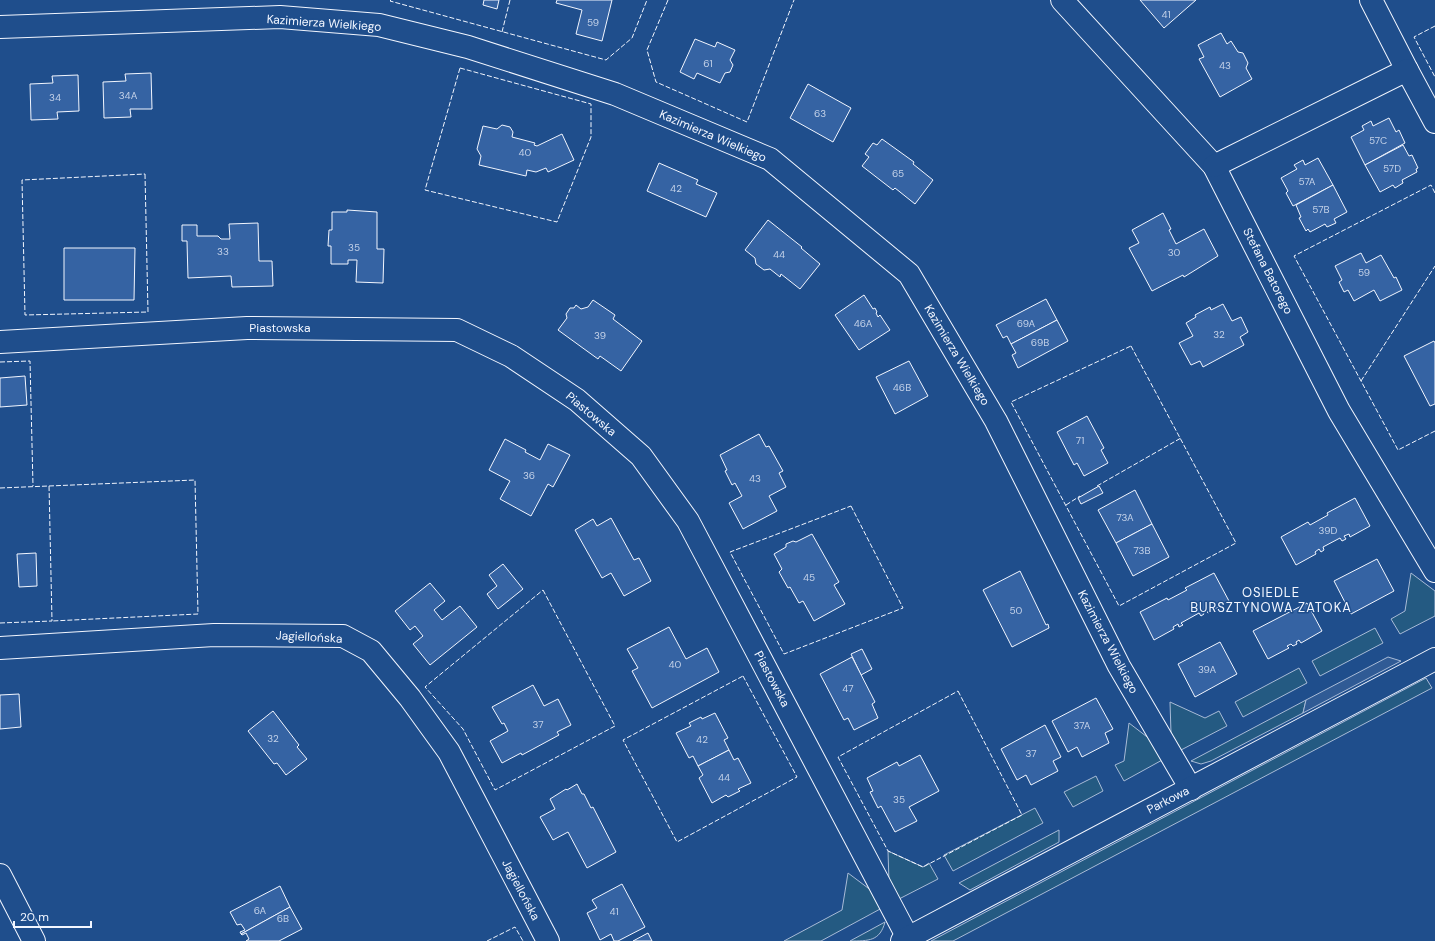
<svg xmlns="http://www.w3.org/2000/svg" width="1435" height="941" font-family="'DM Sans',sans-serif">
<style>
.green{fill:#245a82;stroke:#a8bbd7}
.parking{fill:#305b95;stroke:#a8bbd7}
.building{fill:#3563a3;stroke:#f2f6ff}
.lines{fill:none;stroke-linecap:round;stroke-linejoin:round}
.minor-casing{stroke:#f2f6ff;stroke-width:24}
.minor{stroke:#1f4e8c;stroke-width:22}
.fence{stroke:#f2f6ff;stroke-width:1;stroke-dasharray:5 2;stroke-linecap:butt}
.labels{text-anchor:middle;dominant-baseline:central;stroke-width:3;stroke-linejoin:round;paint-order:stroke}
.number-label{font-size:10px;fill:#c3d1e8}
.street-label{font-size:12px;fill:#f2f6ff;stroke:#1f4e8c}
.neighbourhood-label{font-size:13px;letter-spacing:1px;fill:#f2f6ff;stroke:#1f4e8c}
</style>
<rect width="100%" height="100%" fill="#1f4e8c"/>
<!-- green -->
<g class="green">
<path d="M1411 573 1435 591V616L1400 634 1391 619 1405 611Z"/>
<path d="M1375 628 1383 643 1320 676 1312 661Z"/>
<path d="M1299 668 1307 683 1243 717 1235 702Z"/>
<path d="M1426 678 1432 688 953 941H931Z"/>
<path d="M1306 700 1303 713 1211 761 1201 764 1191 761Z"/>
<path d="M1170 702 1205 718 1219 711 1227 726 1181 750 1171 733Z"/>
<path d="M1129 723 1155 743 1164 759 1124 781 1115 765 1124 761Z"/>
<path d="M1096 776 1103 791 1073 807 1064 792Z"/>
<path d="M1035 808 1043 823 953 871 944 855Z"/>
<path d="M1059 830V842L970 890 959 883Z"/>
<path d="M888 851 923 867 929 863 938 879 899 899 889 882Z"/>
<path d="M848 873 872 891 882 908 821 941H784L842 910Z"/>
<path d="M885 922C880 941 869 941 850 941Z"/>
</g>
<!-- parking -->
<path class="parking" d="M1388 657 1401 661 1303 713 1306 700Z"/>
<!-- building -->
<g class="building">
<path d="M484 0H499L497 9 483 5Z"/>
<path d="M557 0H612L602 41 576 34 582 10 556 3Z"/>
<path d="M1140 0H1196L1164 28Z"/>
<path d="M1221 33 1227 44 1231 41 1238 52 1243 53 1248 63 1246 68 1252 79 1220 97 1199 59 1204 57 1198 45Z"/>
<path d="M695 39 715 47 717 42 735 50 730 60 733 65 730 72 725 73 720 83 697 73 694 79 680 72Z"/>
<path d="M151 73 152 109H130L131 117 104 118 103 82 126 81 125 74Z"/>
<path d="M78 75 79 111 57 112 58 119 31 120 30 84 53 83 52 76Z"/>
<path d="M808 84 851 108 833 142 790 118Z"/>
<path d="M1389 118 1396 132 1399 130 1405 143 1365 165 1351 137 1364 130 1362 126 1371 121 1373 126Z"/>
<path d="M502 125 510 127 513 132 512 137 535 143 534 145 537 146 562 134 574 160 548 172 546 168 536 172 527 170 526 176 479 165 481 156 477 149 483 126 497 129Z"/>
<path d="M882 139 914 162 913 164 933 180 915 204 895 188 893 190 862 166 869 157 865 154 873 143 877 145Z"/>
<path d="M1403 145 1409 156 1412 155 1418 168 1416 169 1417 172 1402 180 1403 183 1395 188 1393 185 1380 192 1365 165Z"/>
<path d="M1318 158 1333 185 1293 206 1286 193 1288 191 1281 178 1297 169 1294 165 1303 160 1305 165Z"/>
<path d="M659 163 698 180 696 184 717 193 706 217 647 191Z"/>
<path d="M1333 185 1347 212 1334 219 1336 223 1327 227 1325 224 1310 232 1308 229 1306 231 1299 218 1301 217 1296 205Z"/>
<path d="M347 210 377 212V249H384L383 283 356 282 357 260H348V264H331V246H328L329 230H332V212H347Z"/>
<path d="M1163 213 1171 229 1169 230 1176 244 1204 229 1218 256 1184 277 1183 275 1152 291 1129 248 1139 243 1132 230Z"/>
<path d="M768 220 802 247 801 248 820 264 800 289 781 274 780 277 770 269 764 270 756 264 755 258 745 250Z"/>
<path d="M258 223 259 261H272L273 286 232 287 231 276 188 278 187 241H182V225H197V236H218L221 239H230L229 224Z"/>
<path d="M64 248H135L134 300H64Z"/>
<path d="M1361 253 1366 263 1381 255 1394 278 1396 277 1402 290 1380 301 1374 290 1354 301 1348 290 1344 292 1339 282 1342 280 1335 266Z"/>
<path d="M864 295 873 309 875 308 877 312 876 313 878 317 880 315 890 330 859 350 835 315Z"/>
<path d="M1046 299 1057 320 1011 344 1007 336 1003 338 996 325Z"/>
<path d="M593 300 615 315 613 319 642 341 621 371 600 356 598 359 558 330 567 318 566 314 570 308H574L576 305 581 309 588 307Z"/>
<path d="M1223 304 1232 321 1241 317 1248 332 1240 337 1244 345 1203 367 1200 361 1191 365 1179 343 1193 336 1186 323 1196 317 1195 315 1210 307 1211 310Z"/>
<path d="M1057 320 1068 341 1018 368 1012 355 1016 353 1011 344Z"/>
<path d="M1434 341 1435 343V404L1430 406 1404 356Z"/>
<path d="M909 361 928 396 895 414 876 377Z"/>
<path d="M25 376 27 405 0 407V378Z"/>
<path d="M1087 416 1104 448 1101 450 1108 463 1084 476 1077 463 1074 465 1057 432Z"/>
<path d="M759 434 766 447 769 446 783 471 779 473 786 487 769 496 777 511 743 529 729 503 742 496 735 483 732 485 725 471 727 470 720 455Z"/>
<path d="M505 439 526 450 525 452 540 460 548 444 570 455 553 487 548 484 531 516 500 499 510 481 489 470Z"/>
<path d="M1099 486 1103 493 1081 504 1078 498Z"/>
<path d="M1135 490 1152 524 1116 543 1098 510Z"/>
<path d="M1355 498 1370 526 1350 537 1349 534 1344 536 1346 539 1342 541 1340 538 1323 547 1324 550 1321 552 1319 549 1315 552 1316 554 1296 565 1281 537 1308 522 1310 525 1328 515 1327 513Z"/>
<path d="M611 518 634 560 639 558 651 581 624 596 611 573 602 578 575 530 593 519 597 526Z"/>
<path d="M1152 524 1169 557 1133 576 1116 543Z"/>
<path d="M812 534 839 582 834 585 845 604 814 621 803 601 799 603 790 587 788 588 779 572 782 569 774 554 786 547V544L793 541 796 542Z"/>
<path d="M36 553 37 586 19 587 17 554Z"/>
<path d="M1377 559 1394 591 1351 614 1334 581Z"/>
<path d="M503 564 523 589 498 609 487 594 497 586 489 575Z"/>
<path d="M1020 571 1046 625 1048 624 1049 628 1012 647 983 590Z"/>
<path d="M1214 573 1229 601 1208 613 1206 610 1203 612 1204 614 1201 616 1199 613 1181 623 1183 625 1179 627 1178 624 1173 627 1174 629 1154 640 1140 612 1167 598 1168 600 1187 590 1185 588Z"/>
<path d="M430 583 445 601 434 610 442 620 460 606 477 627 430 665 413 644 423 636 415 626 410 630 395 611Z"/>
<path d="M1307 603 1322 631 1301 643 1299 640 1296 642 1297 644 1293 646 1291 644 1287 646 1289 648 1268 659 1253 631Z"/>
<path d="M669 627 686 659 707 648 719 672 652 708 632 671 638 668 627 649Z"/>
<path d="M1220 642 1237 674 1195 697 1178 664Z"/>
<path d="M862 649 872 669 861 675 851 654Z"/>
<path d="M852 657 875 702 872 704 878 718 854 730 848 718 844 720 820 674Z"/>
<path d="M533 685 544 706 558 699 571 725 557 732 559 735 522 755 521 753 502 763 490 741 508 731 504 723 502 724 492 707Z"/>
<path d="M19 694 21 727 0 729V695Z"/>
<path d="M1096 698 1113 729 1105 733 1109 743 1082 757 1077 747 1068 752 1052 721Z"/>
<path d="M273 711 299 745 297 747 307 759 286 775 277 763 274 764 248 731Z"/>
<path d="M715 713 728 738 724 740 729 750 698 766 693 756 689 758 676 733 691 726 689 723 701 717 702 719Z"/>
<path d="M1045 725 1061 757 1053 761 1058 771 1031 785 1026 775 1017 780 1001 749Z"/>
<path d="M729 750 734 760 738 758 751 783 738 789 740 791 728 797 726 795 712 803 699 778 703 775 698 766Z"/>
<path d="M920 755 939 791 909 807 917 821 895 832 881 806 878 808 870 792 873 791 867 778 897 762 899 766Z"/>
<path d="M577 784 582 794H584L591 808 593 807 616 852 587 868 568 832 553 840 540 817 555 809 550 799 566 789 567 790Z"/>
<path d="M622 884 645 927 618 941H614L611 934 600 940 587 913 597 908 592 900Z"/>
<path d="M280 886 290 907 241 934 240 932 245 930 241 924 237 925 230 912Z"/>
<path d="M290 907 302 929 279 941H246L249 939 246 933 242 935 241 934Z"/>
<path d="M648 933 652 941H633Z"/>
</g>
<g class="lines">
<defs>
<g id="minor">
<path d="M1062 0 1214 166 1339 411 1435 571"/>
<path d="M1371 0 1407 70"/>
<path d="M0 27 280 17 379 25 468 47 615 94 770 159 909 274 996 421 1119 666 1191 789"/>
<path d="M1214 166 1407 70 1435 122"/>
<path d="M0 342 247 328 457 330 511 356 577 400 641 456 688 521 908 938"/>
<path d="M0 648 214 635 343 636 371 651 410 698 449 752 548 941"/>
<path d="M0 875 34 941"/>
<path d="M902 941 1435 659"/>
</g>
</defs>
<!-- minor casing -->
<use href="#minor" class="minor-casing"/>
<!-- minor -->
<use href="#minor" class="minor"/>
<!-- fence -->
<g class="fence">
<path d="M391 0 390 1 606 60 632 38 647 0"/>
<path d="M668 0 647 50 656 82 747 122 794 0"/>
<path d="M1435 26 1414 37 1435 77"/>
<path d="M502 32 510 0"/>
<path d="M460 68 591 104V137L557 222 425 190Z"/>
<path d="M145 174 148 312 25 315 22 180Z"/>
<path d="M1435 193 1431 185 1294 256 1398 450 1435 431"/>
<path d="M1131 346 1236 543 1119 606 1011 402Z"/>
<path d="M0 362 30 361 33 486"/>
<path d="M1361 381 1435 266"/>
<path d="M1097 486 1181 438"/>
<path d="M0 488 195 480 198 614 52 621"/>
<path d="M1066 505 1080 496"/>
<path d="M851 506 903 608 784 654 730 552Z"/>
<path d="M543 590 615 726 495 790 463 729 425 687Z"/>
<path d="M0 623 52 621 49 485"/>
<path d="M743 676 797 777 677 842 623 740Z"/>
<path d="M958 691 1022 815 923 867 888 851 838 757Z"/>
<path d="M487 941 515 927 523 941"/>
</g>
</g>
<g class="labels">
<!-- number labels -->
<g class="number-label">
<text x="1166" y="14">41</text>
<text x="593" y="22">59</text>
<text x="708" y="63">61</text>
<text x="1225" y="65">43</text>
<text x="128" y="95">34A</text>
<text x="55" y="97">34</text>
<text x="820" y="113">63</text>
<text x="1378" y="140">57C</text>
<text x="525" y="152">40</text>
<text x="1392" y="168">57D</text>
<text x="898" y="173">65</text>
<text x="1307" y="181">57A</text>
<text x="676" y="188">42</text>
<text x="1321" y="209">57B</text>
<text x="354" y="247">35</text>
<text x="223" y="251">33</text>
<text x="1174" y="252">30</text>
<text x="779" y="254">44</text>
<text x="1364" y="272">59</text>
<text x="863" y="323">46A</text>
<text x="1026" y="323">69A</text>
<text x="1219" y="334">32</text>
<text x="600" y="335">39</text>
<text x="1040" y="342">69B</text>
<text x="902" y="387">46B</text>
<text x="1080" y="440">71</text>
<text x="529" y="475">36</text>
<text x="755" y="478">43</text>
<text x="1125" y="517">73A</text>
<text x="1328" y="530">39D</text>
<text x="1142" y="550">73B</text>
<text x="809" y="577">45</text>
<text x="1016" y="610">50</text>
<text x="675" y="664">40</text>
<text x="1207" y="669">39A</text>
<text x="848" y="688">47</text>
<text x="538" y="724">37</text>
<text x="1082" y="725">37A</text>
<text x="273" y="738">32</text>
<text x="702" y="739">42</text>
<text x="1031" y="753">37</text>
<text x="724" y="777">44</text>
<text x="899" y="799">35</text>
<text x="260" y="910">6A</text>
<text x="614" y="911">41</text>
<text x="283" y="918">6B</text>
</g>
<!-- street labels -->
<g class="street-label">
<text transform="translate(324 23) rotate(4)">Kazimierza Wielkiego</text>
<text transform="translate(713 136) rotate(23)">Kazimierza Wielkiego</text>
<text transform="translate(1268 271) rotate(63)">Stefana Batorego</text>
<text x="280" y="328">Piastowska</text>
<text transform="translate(957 355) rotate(59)">Kazimierza Wielkiego</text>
<text transform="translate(591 414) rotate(40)">Piastowska</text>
<text transform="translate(309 637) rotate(3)">Jagiellońska</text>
<text transform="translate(1108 642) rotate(62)">Kazimierza Wielkiego</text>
<text transform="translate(772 679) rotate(62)">Piastowska</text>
<text transform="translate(1168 800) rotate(-27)">Parkowa</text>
<text transform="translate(521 890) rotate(62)">Jagiellońska</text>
</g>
<!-- neighbourhood labels -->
<g class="neighbourhood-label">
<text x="1271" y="592">OSIEDLE<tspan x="1271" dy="15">BURSZTYNOWA ZATOKA</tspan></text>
</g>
</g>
<!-- scale -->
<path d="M14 921v6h77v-6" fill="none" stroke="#f2f6ff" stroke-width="2"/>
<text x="20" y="921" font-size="12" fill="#f2f6ff" stroke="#1f4e8c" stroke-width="3" paint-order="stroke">20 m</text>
</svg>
